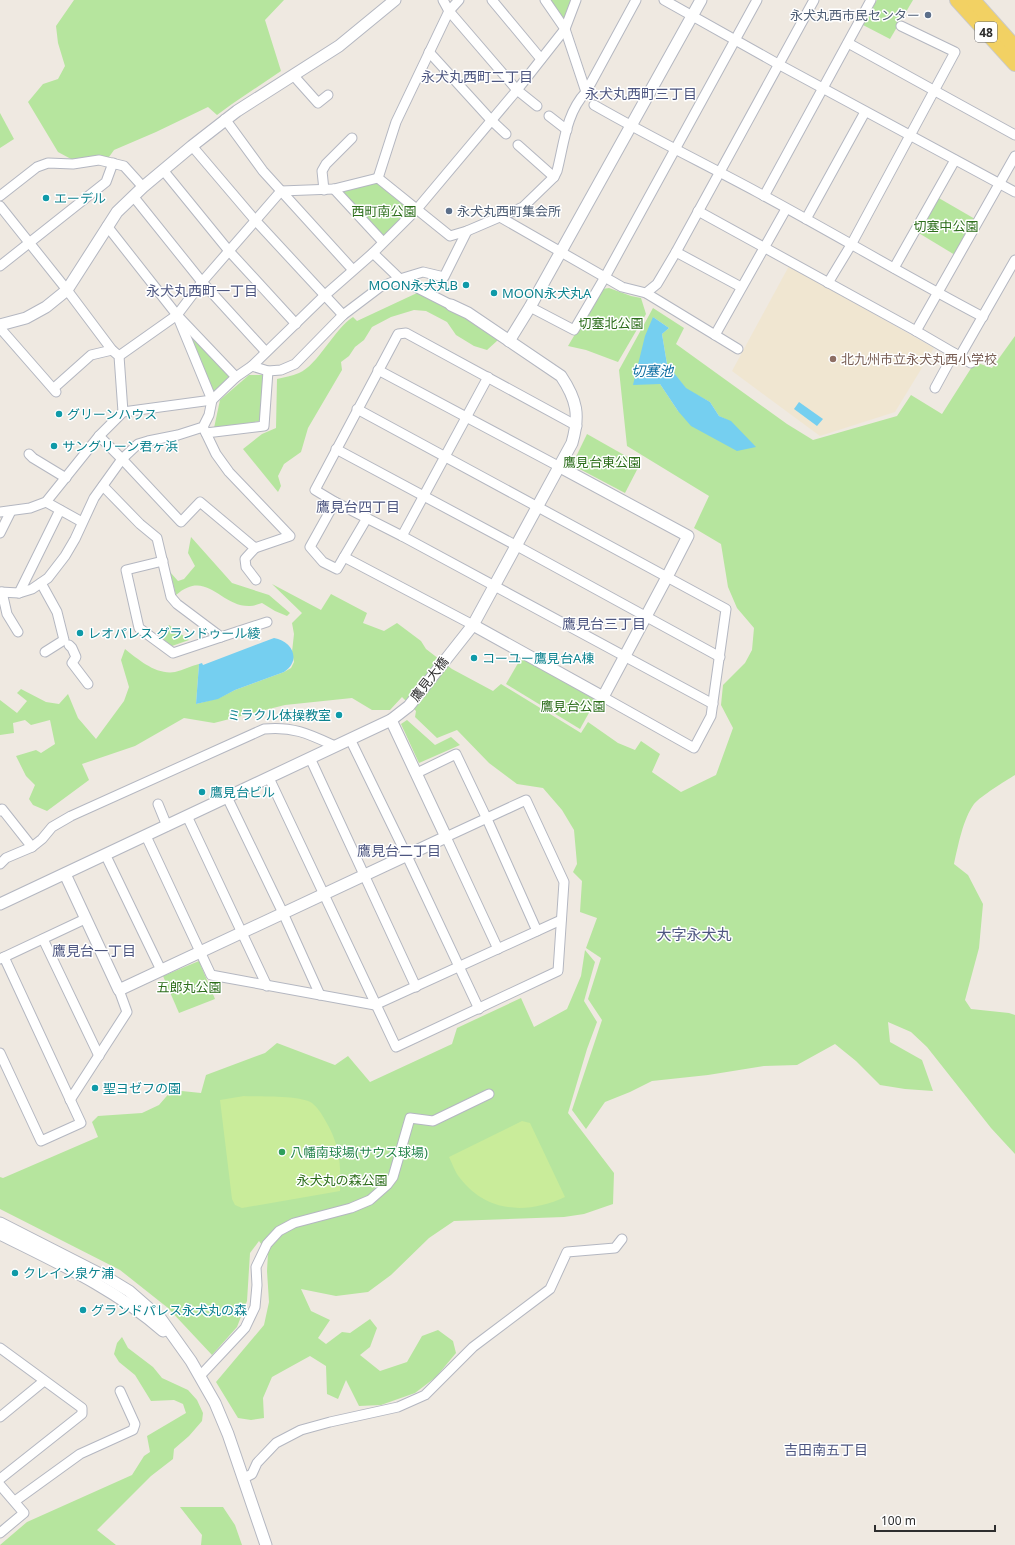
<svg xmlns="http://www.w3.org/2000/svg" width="1015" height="1545" font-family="'Noto Sans','Noto Sans JP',sans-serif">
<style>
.education{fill:#f0e6d1}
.green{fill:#b6e59e;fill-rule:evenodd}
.pitch{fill:#c9ec9a}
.water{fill:#75cff0}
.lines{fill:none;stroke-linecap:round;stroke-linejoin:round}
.minor-casing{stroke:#b4b7c1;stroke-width:11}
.tertiary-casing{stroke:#b4b7c1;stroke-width:13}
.primary-casing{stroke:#c9c9c9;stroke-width:16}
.minor{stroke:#fff;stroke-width:9}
.tertiary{stroke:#fff;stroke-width:11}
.primary{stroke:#f2d163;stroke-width:14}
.service-dot{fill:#5c6f8a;stroke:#fff;stroke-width:1.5}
.culture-dot{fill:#0f9aa8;stroke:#fff;stroke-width:1.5}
.education-dot{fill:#8d6e63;stroke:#fff;stroke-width:1.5}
.leisure-dot{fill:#2e9e5b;stroke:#fff;stroke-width:1.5}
.labels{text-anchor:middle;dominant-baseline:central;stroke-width:3;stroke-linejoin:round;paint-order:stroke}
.shield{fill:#fff;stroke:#6d6d6d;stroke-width:1}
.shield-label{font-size:12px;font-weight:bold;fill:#2e2e2e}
.service-label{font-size:13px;fill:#4e5e75;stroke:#fff;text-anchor:end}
.culture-label{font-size:13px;fill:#0d838f;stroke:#fff;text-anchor:start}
.park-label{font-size:13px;fill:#2c6e1b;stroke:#fff}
.education-label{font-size:13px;fill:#785e54;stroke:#fff;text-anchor:start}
.street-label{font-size:13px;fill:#2e2e2e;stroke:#fff}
.leisure-label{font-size:13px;fill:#27864d;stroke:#fff;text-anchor:start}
.neighbourhood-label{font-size:14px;fill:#4d5680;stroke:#fff}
.water-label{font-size:14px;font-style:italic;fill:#0d6fa3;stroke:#fff}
.quarter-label{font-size:15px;fill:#4d5680;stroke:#fff}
</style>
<rect width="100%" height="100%" fill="#efe9e1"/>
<!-- education -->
<path class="education" d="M789 266 934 348 895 412 820 436 732 371Z"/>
<!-- green -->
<g class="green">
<path d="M74 0H284L265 20 281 71 232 104 217 115 208 107 156 132 114 150 109 157 71 159 58 152 28 102 43 84 58 79 65 66 58 43 56 26Z"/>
<path d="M549 0H572L563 21Z"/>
<path d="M877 0H913L890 39 863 25Z"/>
<path d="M0 113 14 139 0 148Z"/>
<path d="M376 180 411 210 383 238 340 189Z"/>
<path d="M937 197 975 219 955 255 917 232Z"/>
<path d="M609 288 631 296 641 298 646 314 618 362 586 350 568 346 602 289Z"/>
<path d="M417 293C446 305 474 320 498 340L487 350 474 346 456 335 447 322 426 311 414 310 391 317 372 327 364 340 355 347 349 356 341 362 342 370 308 428 301 452 284 464 278 476 281 486 278 492 243 449 262 434 276 428 277 379C284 377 292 376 299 373 318 365 334 329 353 317L357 321Z"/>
<path d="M653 308 684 328 676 344 787 424 813 440 897 416 911 395 942 414 975 362 992 368 1015 336V775C1005 781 981 796 974 804 963 819 958 846 954 864L968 875 983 904 979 948 965 1000 971 1009 1009 1013 1015 1015V1154L991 1128 927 1047 911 1032 888 1022 890 1042 922 1060 933 1091 905 1089 880 1085 856 1061 835 1044 797 1065 764 1066 708 1075 652 1081 630 1092 605 1102 586 1129 572 1110 602 1020 588 999 601 958 586 948 597 918 580 912 582 881 573 872 577 864 574 830 562 810 543 788 517 784 489 763 457 730 437 738 415 717 416 711 402 697 390 710H372L352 698 285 705 214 723 184 718 135 746 82 764 89 780 47 811 33 805 29 799 35 785 26 776 16 756 36 750 41 753 55 744 50 720 31 725 25 720 13 723 14 733 0 735V700L17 713 27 701 17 693 21 689 46 702 59 704 68 694 78 718 96 739 124 701 129 687 121 660 125 649C139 660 156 675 175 672 183 670 191 666 199 664L196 704 219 698 235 690 284 672 291 668 294 662 292 652 294 634 292 623 302 613 272 584 321 610 331 594 367 613 363 623 384 631 397 623 421 641 426 649 452 669 493 691 501 684 581 733 588 722 618 743 635 750 641 741 660 754 652 772 681 792 716 775 733 728 721 705 723 685 745 663 752 650 754 628 737 608 728 587 721 544 694 528 709 496 627 446 619 370ZM653 317 669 328 662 334 667 364 686 389 710 402 719 416 731 422 678 411 660 384Z"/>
<path d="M187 330 231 377 212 395Z"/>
<path d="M249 375H263L261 421 214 428 220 400Z"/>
<path d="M587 434 640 464 625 493 572 465Z"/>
<path d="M191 537 232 583 269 595 290 613 287 616 275 611 262 603C258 604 254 606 250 606 220 607 207 568 176 595L170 572 178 581 184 579 195 566 188 553Z"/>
<path d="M169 625 189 640 172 646 160 637Z"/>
<path d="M521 658 596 700 580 729 506 684Z"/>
<path d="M407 720 435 745 451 737 460 745 419 763 401 724Z"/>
<path d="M585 950 595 962 584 1001 597 1022 587 1049 568 1113 614 1173 613 1204 584 1214 564 1217 454 1221 429 1238 391 1275 368 1292 336 1296 301 1289 311 1311 330 1320 318 1338 326 1344 342 1332 350 1333 370 1319 377 1328 370 1347 360 1355 380 1371 407 1362 422 1336 438 1330 453 1341 456 1353 436 1377 415 1393 381 1405 359 1406 346 1380 338 1399 327 1394 326 1366 310 1356 272 1377 263 1398 264 1418 251 1420 238 1418 216 1382 264 1325 269 1302 267 1271 268 1253 259 1241 250 1253 247 1301 237 1327 212 1355 168 1308 120 1270 0 1209V1177L3 1178 98 1137 92 1122 98 1116 142 1113 159 1105 172 1090 201 1093 206 1075 265 1053 277 1043 335 1065 348 1056 370 1082 452 1044 457 1028 521 998 534 1027 567 1009 581 976Z"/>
<path d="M199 961 215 999 179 1013 163 976Z"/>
<path d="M122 1337 128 1348 153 1367 162 1378 188 1390 197 1400 203 1413 202 1421 189 1436 174 1449 173 1459 151 1476 97 1530 116 1545H0L27 1522 132 1475 144 1456 150 1452 147 1436 186 1413 183 1404 174 1400 151 1401 135 1375 119 1362 114 1354 117 1343Z"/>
<path d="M180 1507H223L235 1525 242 1545H201L202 1535Z"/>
</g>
<!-- pitch -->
<g class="pitch">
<path d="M244 1096C259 1097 300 1095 312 1103 317 1107 322 1114 325 1120 340 1145 341 1163 340 1191L242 1208 235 1205 232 1199 220 1100Z"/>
<path d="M522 1121 530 1123 565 1197C526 1215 484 1213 457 1174 454 1169 452 1163 449 1157Z"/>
</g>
<!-- water -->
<g class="water">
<path d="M653 317 669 328 662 334 667 364 686 388 710 402 719 416 731 421 756 447 737 451 691 426 678 411 660 384 633 385 645 336Z"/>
<path d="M799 402 823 419 817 426 794 409Z"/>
<path d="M274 638C292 641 302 660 284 672L235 690 218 699 196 704 199 664 202 663 203 665Z"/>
</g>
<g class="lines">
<defs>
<g id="minor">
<path d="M443 0 449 11 517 90 537 106"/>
<path d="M492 0 541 59"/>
<path d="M545 0 565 29 586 92"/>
<path d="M664 0 778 64 1015 192"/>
<path d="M848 43 1015 135"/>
<path d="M429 52 491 120 506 134"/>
<path d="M293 75 318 103 328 95"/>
<path d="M594 105C648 136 703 163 757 192 833 233 907 277 983 317"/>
<path d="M549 116 567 130"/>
<path d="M225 119 263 171 353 270"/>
<path d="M518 145 554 177"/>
<path d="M192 146 255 220 343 315"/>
<path d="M163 170 229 251 296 324"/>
<path d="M378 178 450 236 467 231 523 207 554 177 557 171C564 144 566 113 586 92L636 0"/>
<path d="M378 178 396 122 449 11 459 0"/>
<path d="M334 189 383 242"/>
<path d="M324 190 322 171 326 164 352 138"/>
<path d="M0 196 37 167 48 163 73 164 99 160 124 166 143 187"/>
<path d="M133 196 202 282 266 352"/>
<path d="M764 196 871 0"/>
<path d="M0 206 67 290 112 350 119 356 123 412"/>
<path d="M698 211 916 331 971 363"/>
<path d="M500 217 622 287 646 293 657 284 676 252 814 0"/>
<path d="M806 219 865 112"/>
<path d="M107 226 177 315 236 377"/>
<path d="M676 252 741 287"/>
<path d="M373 253 400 279 451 305"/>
<path d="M0 266 106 182 113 163"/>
<path d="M894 268 955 160"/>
<path d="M828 283 851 245 955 52 901 26"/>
<path d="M646 293 738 349"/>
<path d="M530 307 574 330 605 277 757 0"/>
<path d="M0 328 56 392"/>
<path d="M916 331 1015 156"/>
<path d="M715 335 786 209"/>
<path d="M119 356 177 315 202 282 281 191 334 189 378 178"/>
<path d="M960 356 1015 260"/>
<path d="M252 366 268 371 281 370 295 364 343 315 380 287 400 279 423 272 444 277 467 231"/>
<path d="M378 370 560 467"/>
<path d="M54 388 91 355 112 350"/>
<path d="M935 388 954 353"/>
<path d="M357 409 726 609 711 716 694 748 603 697"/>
<path d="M577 426 406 333 398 334 315 490 335 502 402 536 713 704"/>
<path d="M206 433 264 426 268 371"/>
<path d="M99 436 122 459 181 522 200 502 255 548 290 536 229 472 216 454 203 427"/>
<path d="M336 449 517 546 720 657"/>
<path d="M29 454 33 458 66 478"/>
<path d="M103 486 140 524 157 538 171 597 177 604 221 637 267 622"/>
<path d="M46 502 82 522"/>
<path d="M335 502 310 547 323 562 337 569 344 557"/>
<path d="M0 512 30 508 46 502 99 436 123 412 212 400 236 377 252 366 324 296 373 253 417 209 517 90 565 29 576 0"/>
<path d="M367 518 344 557 473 625"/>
<path d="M0 533 11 511"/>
<path d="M402 536 488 377"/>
<path d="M255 548 245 559 246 567 256 580"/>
<path d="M163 561 126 570 139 628 173 653 221 637"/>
<path d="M41 583 57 612 64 640 45 652"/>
<path d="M0 592 19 593 32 589 48 578 65 556 75 539 94 498 122 459 138 444 148 441 178 435 203 427 209 415 212 400 177 315"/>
<path d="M2 592 7 614 18 632"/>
<path d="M19 593 60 510"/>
<path d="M69 645 72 648 76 657 72 663 88 684"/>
<path d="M350 739 407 856 479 1009"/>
<path d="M310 758 416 987"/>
<path d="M417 773 456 754 487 819 537 931"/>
<path d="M269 778 396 1047 558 971 564 882 526 800 446 837 498 949"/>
<path d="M227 797 283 913 320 995"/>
<path d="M158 804 167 826"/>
<path d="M0 811 2 809 32 847"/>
<path d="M187 816 267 986"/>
<path d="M146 836 211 975 375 1005 561 920"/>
<path d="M106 856 161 970"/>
<path d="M0 864 6 858 32 847 42 839 52 827 71 816 264 729C293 726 309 734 335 746"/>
<path d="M43 939 99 1056"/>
<path d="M0 959 85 919"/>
<path d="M0 1053 41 1141 81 1123 4 957"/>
<path d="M70 1100 127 1012 119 990"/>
<path d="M0 1348 82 1408V1414L0 1479"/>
<path d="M200 1376 245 1328 255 1307 257 1285 256 1267 267 1244 279 1231 294 1223 351 1208 370 1200 387 1185 393 1177 410 1118 433 1121 489 1094"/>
<path d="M0 1417 44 1381"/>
<path d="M244 1478 252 1474 257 1463 276 1443 301 1430 330 1422 398 1407 425 1395 473 1347 550 1289 567 1252 615 1248 622 1239"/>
<path d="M0 1485 24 1513 0 1533"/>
<path d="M15 1501 80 1454 133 1430 135 1424 120 1391"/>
</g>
<g id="tertiary">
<path d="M0 325 26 318 46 307 67 290 117 212 143 187 192 146 237 111 339 46 395 0"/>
<path d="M509 341 530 307 701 0"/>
<path d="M473 625 603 697 667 577 688 536 560 467"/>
<path d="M65 874 119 990 446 837 391 720"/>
<path d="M0 904 391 720 409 706 473 625 572 443C580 415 577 400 561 376L468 313 451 305"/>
<path d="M0 1223 106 1277 129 1291 161 1319 191 1361 215 1403 228 1434 266 1545"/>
<path d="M0 1234C56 1262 116 1289 163 1331"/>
</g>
<g id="primary">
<path d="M957 0 1015 64"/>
<path d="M973 0 1015 47"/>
</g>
</defs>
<!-- minor casing -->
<use href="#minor" class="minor-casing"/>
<!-- tertiary casing -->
<use href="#tertiary" class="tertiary-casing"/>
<!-- primary casing -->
<use href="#primary" class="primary-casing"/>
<!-- minor -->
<use href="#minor" class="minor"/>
<!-- tertiary -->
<use href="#tertiary" class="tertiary"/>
<!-- primary -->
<use href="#primary" class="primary"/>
</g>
<!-- markers -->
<g class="service-dot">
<circle cx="928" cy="15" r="4"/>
<circle cx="449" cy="211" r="4"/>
</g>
<g class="culture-dot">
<circle cx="46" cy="198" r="4"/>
<circle cx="466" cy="285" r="4"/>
<circle cx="494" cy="293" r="4"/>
<circle cx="59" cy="414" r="4"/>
<circle cx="54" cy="446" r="4"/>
<circle cx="80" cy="633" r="4"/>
<circle cx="474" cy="658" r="4"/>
<circle cx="339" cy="715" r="4"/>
<circle cx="202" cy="792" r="4"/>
<circle cx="95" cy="1088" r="4"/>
<circle cx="15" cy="1273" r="4"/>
<circle cx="83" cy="1310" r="4"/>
</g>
<circle class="education-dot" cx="833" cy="359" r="4"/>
<circle class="leisure-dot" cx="282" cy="1152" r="4"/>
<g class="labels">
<!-- shield labels -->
<rect class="shield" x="975" y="22" width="22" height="20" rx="3"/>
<g class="shield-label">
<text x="986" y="32">48</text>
</g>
<!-- service labels -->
<g class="service-label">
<text x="920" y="15">永犬丸西市民センター</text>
<text x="457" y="211" text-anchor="start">永犬丸西町集会所</text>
</g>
<!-- culture labels -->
<g class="culture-label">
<text x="54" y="198">エーデル</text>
<text x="458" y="285" text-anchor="end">MOON永犬丸B</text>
<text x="502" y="293">MOON永犬丸A</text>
<text x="67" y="414">グリーンハウス</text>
<text x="62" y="446">サングリーン君ヶ浜</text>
<text x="88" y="633">レオパレス グランドゥール綾</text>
<text x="482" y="658">コーユー鷹見台A棟</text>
<text x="331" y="715" text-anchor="end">ミラクル体操教室</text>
<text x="210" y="792">鷹見台ビル</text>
<text x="103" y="1088">聖ヨゼフの園</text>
<text x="23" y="1273">クレイン泉ケ浦</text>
<text x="91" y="1310">グランドパレス永犬丸の森</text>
</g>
<!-- park labels -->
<g class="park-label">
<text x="384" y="211">西町南公園</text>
<text x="946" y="226">切塞中公園</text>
<text x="611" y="323">切塞北公園</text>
<text x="602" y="462">鷹見台東公園</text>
<text x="573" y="706">鷹見台公園</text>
<text x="189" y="987">五郎丸公園</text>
<text x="342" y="1180">永犬丸の森公園</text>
</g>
<!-- education labels -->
<g class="education-label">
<text x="841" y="359">北九州市立永犬丸西小学校</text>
</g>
<!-- street labels -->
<g class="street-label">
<text transform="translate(429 679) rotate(-52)">鷹見大橋</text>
</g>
<!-- leisure labels -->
<g class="leisure-label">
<text x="290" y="1152">八幡南球場(サウス球場)</text>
</g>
<!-- neighbourhood labels -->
<g class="neighbourhood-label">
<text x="477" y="76">永犬丸西町二丁目</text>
<text x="641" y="93">永犬丸西町三丁目</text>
<text x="202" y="290">永犬丸西町一丁目</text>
<text x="358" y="506">鷹見台四丁目</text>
<text x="604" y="623">鷹見台三丁目</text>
<text x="399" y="850">鷹見台二丁目</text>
<text x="94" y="950">鷹見台一丁目</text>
<text x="826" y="1449">吉田南五丁目</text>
</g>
<!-- water labels -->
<g class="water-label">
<text x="652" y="370">切塞池</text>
</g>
<!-- quarter labels -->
<g class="quarter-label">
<text x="694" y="934">大字永犬丸</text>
</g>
</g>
<!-- scale -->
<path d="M875 1525v6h120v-6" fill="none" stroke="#2e2e2e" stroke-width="2"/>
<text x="881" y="1525" font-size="12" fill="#2e2e2e" stroke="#ffffff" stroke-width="3" paint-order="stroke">100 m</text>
</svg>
